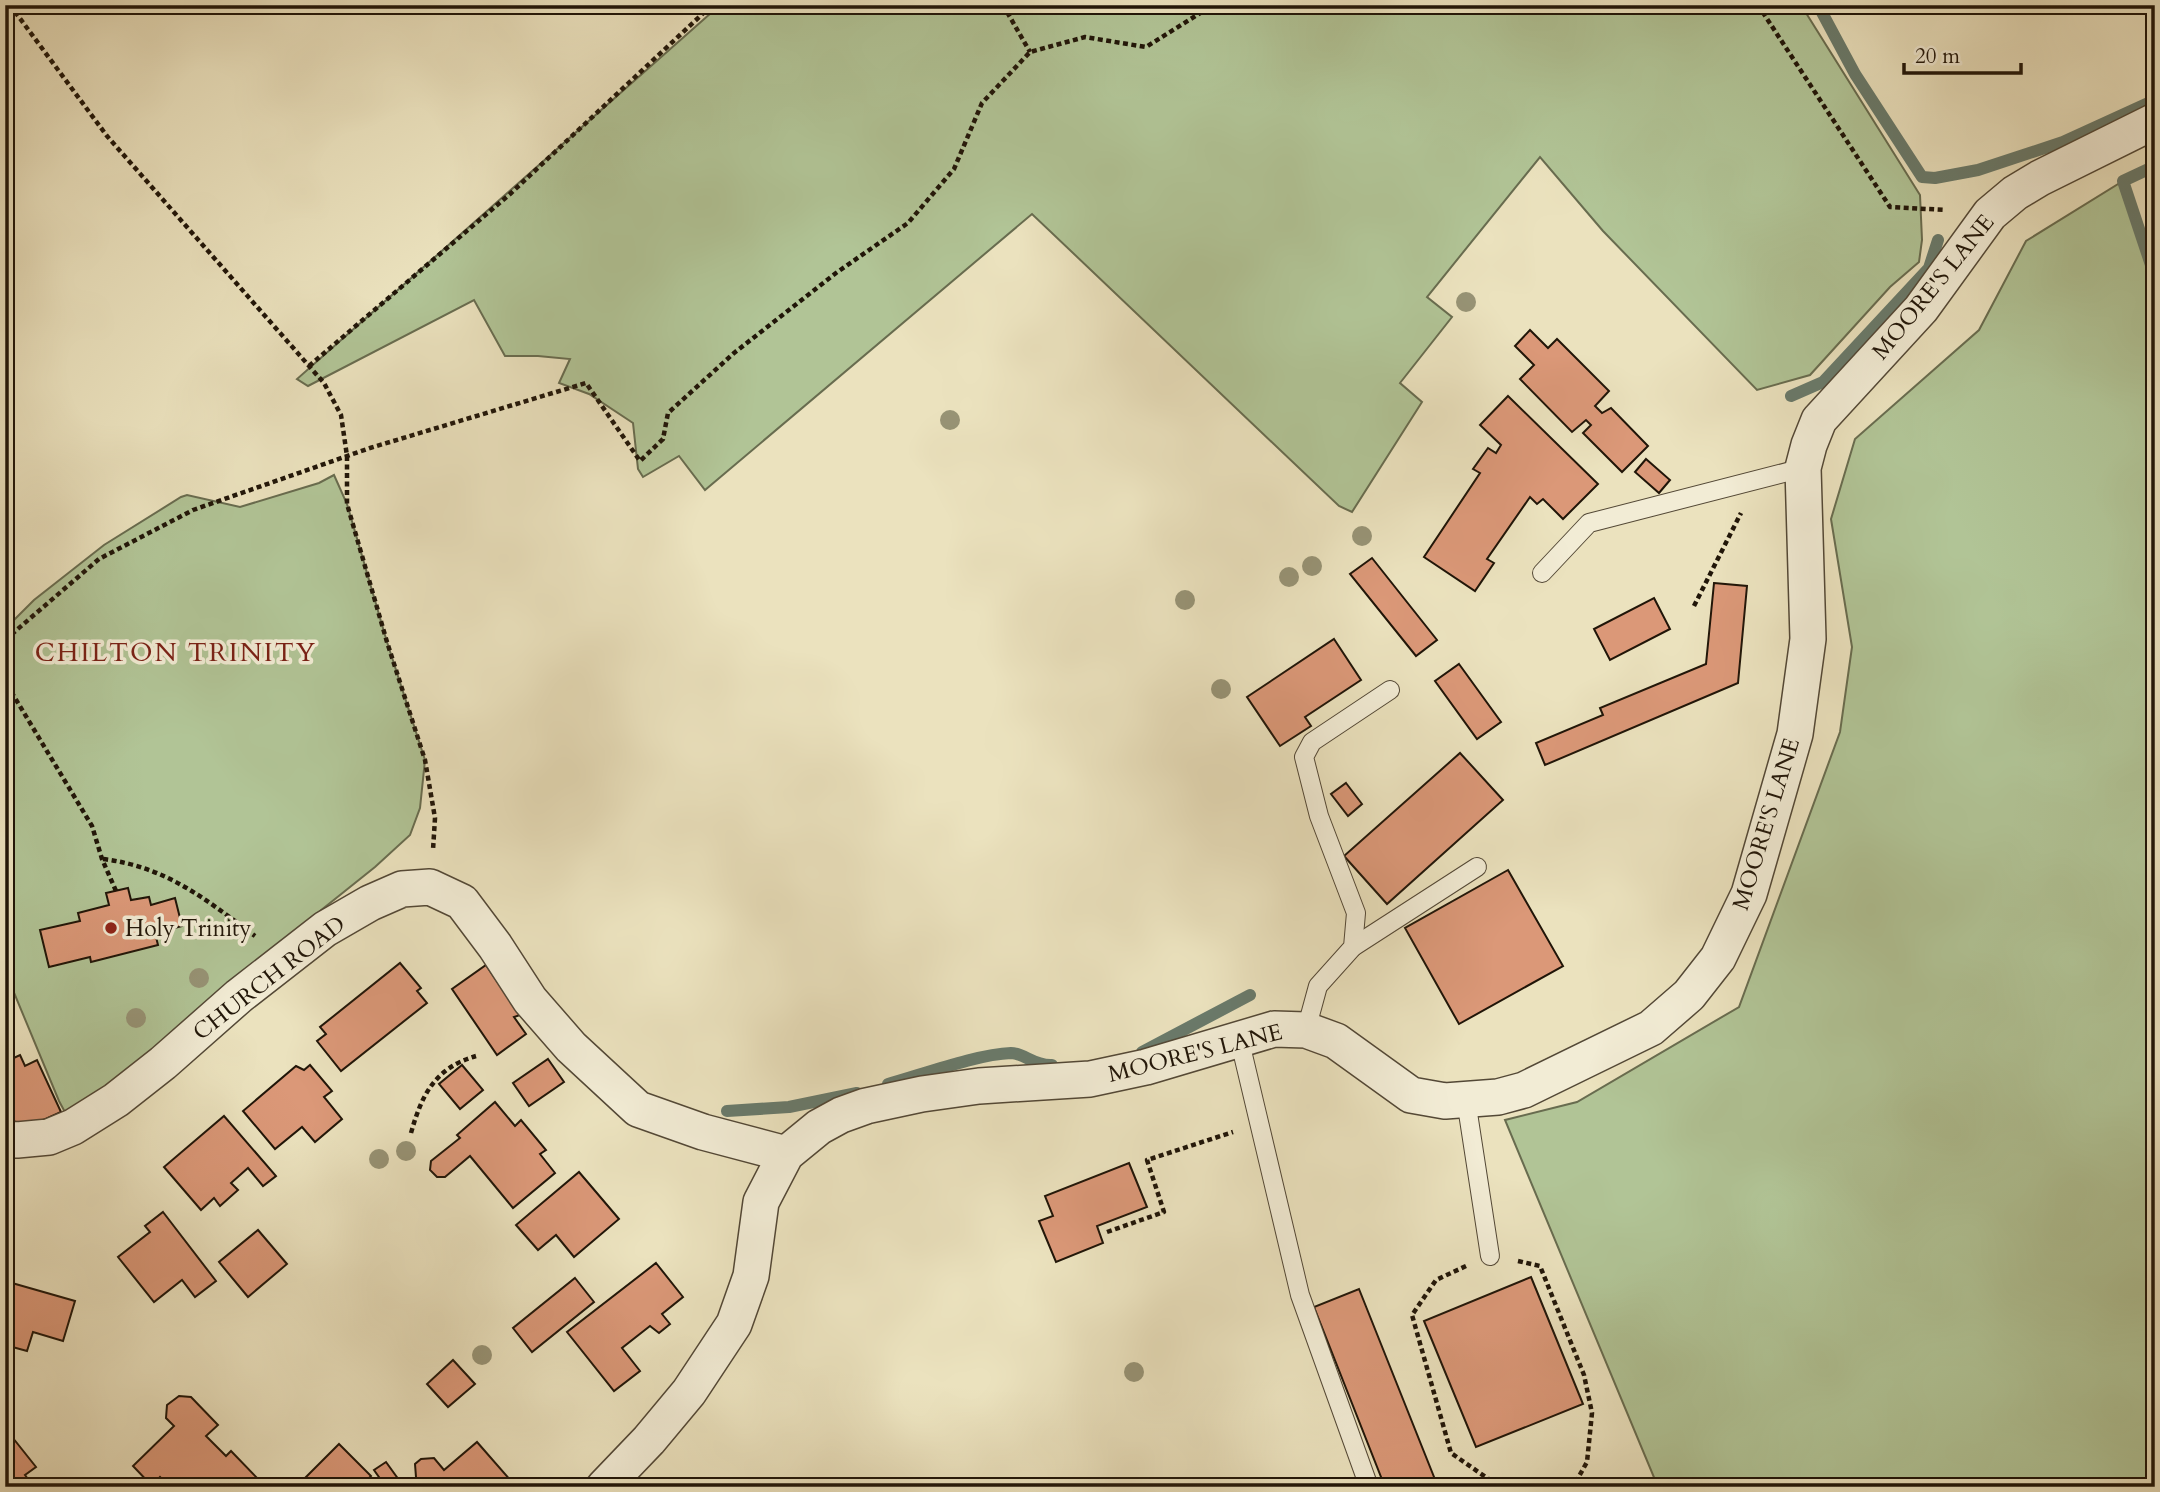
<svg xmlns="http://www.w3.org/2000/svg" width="2160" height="1492" font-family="Cardo,serif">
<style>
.green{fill:#b1c496;stroke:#686c4f;stroke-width:2}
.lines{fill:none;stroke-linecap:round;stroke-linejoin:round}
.stream{stroke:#697a6b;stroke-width:12}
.building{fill:#db9878;stroke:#201508;stroke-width:2}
.lane-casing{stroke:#534836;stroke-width:20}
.street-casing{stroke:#534836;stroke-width:38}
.path{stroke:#201508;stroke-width:4.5;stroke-dasharray:5 3.5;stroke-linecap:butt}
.lane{stroke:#f2ecd5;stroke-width:18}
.street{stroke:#f2ecd5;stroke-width:35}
.tree{fill:#979375}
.poi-dot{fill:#8f2418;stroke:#f2ecd5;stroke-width:2.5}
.labels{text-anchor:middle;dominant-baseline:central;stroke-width:7;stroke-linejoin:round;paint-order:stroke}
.street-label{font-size:23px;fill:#201508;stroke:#f2ecd5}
.poi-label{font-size:23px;fill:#201508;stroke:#f2ecd5;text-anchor:start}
.quarter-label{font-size:26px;letter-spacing:2px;fill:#7a1f14;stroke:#f2ecd5}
</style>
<rect width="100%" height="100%" fill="#ebe2be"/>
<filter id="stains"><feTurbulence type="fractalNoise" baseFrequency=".00286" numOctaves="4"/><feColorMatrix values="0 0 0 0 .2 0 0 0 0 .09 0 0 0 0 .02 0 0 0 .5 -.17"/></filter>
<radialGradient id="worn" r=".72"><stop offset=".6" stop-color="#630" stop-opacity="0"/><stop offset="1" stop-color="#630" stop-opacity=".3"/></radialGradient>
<!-- green -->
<g class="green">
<path d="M720 5H1801L1920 195 1922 240 1919 262 1890 287 1810 375 1757 390 1603 231 1540 157 1427 297 1452 317 1400 383 1422 402 1352 512 1339 506 1032 214 705 490 679 456 643 477 638 469 633 423 589 394 559 383 570 359 538 356H505L474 300 308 386 297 379Z"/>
<path d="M2123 181 2155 277V1487H1658L1505 1120 1577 1102 1739 1007 1840 732 1852 647 1831 519 1855 439 1979 330 2026 241Z"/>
<path d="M334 475 347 504 387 642 425 760 420 808 410 835 375 867 315 915 73 1127 59 1101 5 971V694L11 692 5 686V629L34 600 104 545 181 497 187 495 240 507 319 483Z"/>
</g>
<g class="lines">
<!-- stream -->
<g class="stream">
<path d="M1818 5 1855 74 1922 177 1935 178 1978 170 2063 142 2155 100"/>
<path d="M2155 166 2123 181 2155 277"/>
<path d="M1791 396 1823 382 1929 268 1938 240"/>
<path d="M1142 1052 1250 995"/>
<path d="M888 1084C921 1075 978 1054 1011 1053 1024 1053 1034 1066 1052 1065"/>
<path d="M727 1111 789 1107 857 1093"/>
</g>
</g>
<!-- building -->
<g class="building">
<path d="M1530 330 1548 348 1557 339 1609 391 1595 406 1602 413 1611 408 1648 446 1622 472 1583 433 1591 425 1586 420 1572 432 1520 379 1534 365 1515 346Z"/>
<path d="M1508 396 1598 484 1563 519 1543 499 1537 504 1530 497 1487 559 1494 563 1475 591 1424 557 1480 473 1473 469 1488 448 1496 453 1501 445 1480 425Z"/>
<path d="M1646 459 1670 480 1659 493 1635 472Z"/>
<path d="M1372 558 1437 640 1416 656 1350 574Z"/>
<path d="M1714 583 1747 586 1738 683 1545 765 1536 743 1603 715 1600 708 1706 664Z"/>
<path d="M1654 598 1670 629 1610 660 1594 629Z"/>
<path d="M1334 639 1361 680 1305 717 1311 726 1280 746 1247 697Z"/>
<path d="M1459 664 1501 722 1477 739 1435 681Z"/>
<path d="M1460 753 1503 800 1387 904 1344 856Z"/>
<path d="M1346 783 1362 804 1348 816 1331 794Z"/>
<path d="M1508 870 1563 966 1459 1024 1405 928Z"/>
<path d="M128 888 131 900 149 897 151 905 175 898 182 926 155 933 158 945 91 962 90 957 49 967 40 930 80 921 78 913 109 905 106 893Z"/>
<path d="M400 963 421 988 417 991 427 1003 341 1071 317 1041 326 1034 320 1027Z"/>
<path d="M486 965 520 1015 514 1017 526 1034 497 1055 452 989Z"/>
<path d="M20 1055 25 1066 37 1060 61 1112 19 1131 5 1101V1062Z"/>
<path d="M548 1059 564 1082 529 1106 513 1083Z"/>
<path d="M310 1065 332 1091 324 1097 342 1119 315 1142 302 1127 275 1149 243 1111 296 1066 304 1070Z"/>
<path d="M462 1065 483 1090 460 1109 439 1084Z"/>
<path d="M495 1102 515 1126 521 1120 546 1150 540 1154 555 1173 513 1208 470 1156 445 1177H437L430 1170 431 1161 460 1138 457 1135Z"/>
<path d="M224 1116 276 1176 263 1186 248 1168 231 1183 238 1190 220 1206 214 1198 201 1210 164 1167Z"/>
<path d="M1129 1163 1147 1207 1097 1226 1103 1243 1056 1262 1039 1221 1053 1216 1045 1196Z"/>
<path d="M579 1172 619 1219 574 1257 556 1235 538 1250 516 1225Z"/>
<path d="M163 1212 216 1281 195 1297 182 1280 154 1302 118 1257 150 1232 145 1226Z"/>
<path d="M258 1230 287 1264 248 1297 219 1262Z"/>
<path d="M656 1263 683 1297 662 1314 670 1324 659 1333 650 1326 622 1348 640 1371 614 1391 567 1332Z"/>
<path d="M1531 1277 1583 1404 1476 1447 1424 1321Z"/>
<path d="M575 1278 594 1302 532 1352 513 1328Z"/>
<path d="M5 1281 75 1301 63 1341 33 1332 27 1351 5 1345Z"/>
<path d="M1359 1289 1438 1487H1385L1314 1307Z"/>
<path d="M453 1360 475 1384 448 1407 427 1384Z"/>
<path d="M179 1396 191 1397 218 1425 206 1436 226 1456 231 1451 259 1480 252 1487H210L204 1480 197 1487H170L160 1477 152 1486 133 1466 174 1426 166 1418 167 1405Z"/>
<path d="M5 1428 36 1467 25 1475 34 1487H5Z"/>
<path d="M477 1442 512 1482 507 1487H424L416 1477 415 1464 421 1459 434 1458 444 1470Z"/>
<path d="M339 1444 371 1476 361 1487H296Z"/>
<path d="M386 1462 404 1487H386L374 1470Z"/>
</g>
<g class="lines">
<defs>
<g id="lane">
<path d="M1542 573 1589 523 1803 468"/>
<path d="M1353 947 1477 867"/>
<path d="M1306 1030 1318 986 1353 947 1356 913 1319 816 1304 757 1312 742 1390 690"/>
<path d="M1239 1038 1300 1295 1369 1487"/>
<path d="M1466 1100 1490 1256"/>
</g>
<g id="street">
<path d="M5 1139 17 1140 49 1137 73 1127 116 1100 163 1063 239 996 325 929 370 903 402 889 430 887 462 902 495 946 530 1000 571 1047 638 1109 703 1132 786 1154"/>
<path d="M604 1487 649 1440 689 1392 734 1324 751 1276 761 1202 786 1154 819 1127 841 1115 866 1106 922 1094 979 1086 1090 1079 1146 1067 1274 1029 1306 1030 1336 1041 1411 1095 1445 1101 1498 1097 1524 1090 1651 1028 1689 995 1718 958 1749 894 1795 734 1808 639 1803 468 1809 445 1819 420 1921 309 1990 214 2015 193 2040 178 2155 121"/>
</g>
</defs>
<!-- lane casing -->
<use href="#lane" class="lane-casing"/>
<!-- street casing -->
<use href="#street" class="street-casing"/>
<!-- path -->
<g class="path">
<path d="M10 5 107 136 324 383 341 415 347 456V504L387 642 425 760 435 818 433 850"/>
<path d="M1003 5 1030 52"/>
<path d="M1758 5 1890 207 1946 210"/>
<path d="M309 366 510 194 712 5"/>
<path d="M1694 606 1741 513"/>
<path d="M5 640 99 559 193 510 370 448 586 383 640 461 663 439 668 413 734 353 836 273 908 223 954 169 982 103 1030 52 1085 37 1146 47 1213 5"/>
<path d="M5 686 12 693 92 826 102 859 116 891"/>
<path d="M103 859C167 867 205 899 255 936"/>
<path d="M411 1133C422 1094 435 1068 476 1056"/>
<path d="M1107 1232 1164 1212 1147 1160 1233 1132"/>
<path d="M1518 1261 1540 1266 1584 1375 1592 1413 1587 1462 1573 1487"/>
<path d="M1466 1266 1436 1280 1412 1315 1451 1453 1500 1487"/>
</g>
<!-- lane -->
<use href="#lane" class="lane"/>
<!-- street -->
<use href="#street" class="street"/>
</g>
<!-- trees -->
<g class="tree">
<circle cx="1466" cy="302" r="10"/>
<circle cx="950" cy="420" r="10"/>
<circle cx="1362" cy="536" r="10"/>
<circle cx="1312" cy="566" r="10"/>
<circle cx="1289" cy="577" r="10"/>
<circle cx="1185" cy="600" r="10"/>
<circle cx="1221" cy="689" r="10"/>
<circle cx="199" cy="978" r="10"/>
<circle cx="136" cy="1018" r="10"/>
<circle cx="406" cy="1151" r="10"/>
<circle cx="379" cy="1159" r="10"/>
<circle cx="482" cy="1355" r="10"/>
<circle cx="1134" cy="1372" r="10"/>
</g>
<!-- markers -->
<circle class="poi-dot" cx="111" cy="928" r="7"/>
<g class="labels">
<!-- street labels -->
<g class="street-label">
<text transform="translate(1933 287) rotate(-51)">MOORE'S LANE</text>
<text transform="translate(1766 824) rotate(-73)">MOORE'S LANE</text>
<text transform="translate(269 978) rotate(-38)">CHURCH ROAD</text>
<text transform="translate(1195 1053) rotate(-14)">MOORE'S LANE</text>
</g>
<!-- poi labels -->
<g class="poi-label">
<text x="125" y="928">Holy Trinity</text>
</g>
<!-- quarter labels -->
<g class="quarter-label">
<text x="176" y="652">CHILTON TRINITY</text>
</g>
</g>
<!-- margin -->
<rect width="2160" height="1492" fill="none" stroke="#ebe2be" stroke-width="28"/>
<rect x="7" y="7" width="2146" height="1478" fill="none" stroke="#201508" stroke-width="3.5"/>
<rect x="14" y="14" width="2132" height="1464" fill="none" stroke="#201508" stroke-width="2"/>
<!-- scale -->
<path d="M1904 63v10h117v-10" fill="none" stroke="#201508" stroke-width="3.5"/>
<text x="1915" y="63" font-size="21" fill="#201508" stroke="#f2ecd5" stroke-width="5" paint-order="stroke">20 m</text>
<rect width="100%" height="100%" filter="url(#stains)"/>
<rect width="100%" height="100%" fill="url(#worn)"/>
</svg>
